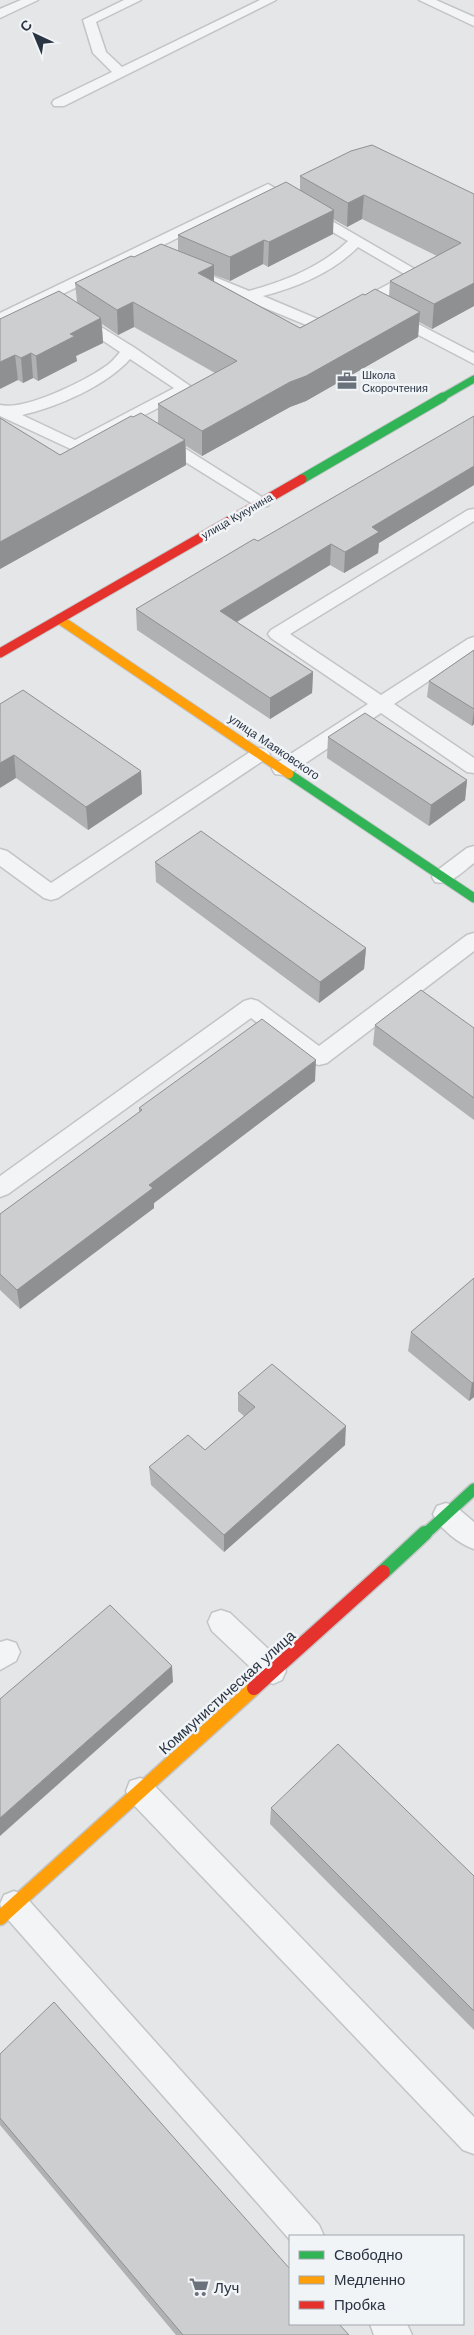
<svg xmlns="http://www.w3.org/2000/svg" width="474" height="2335" font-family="Arial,sans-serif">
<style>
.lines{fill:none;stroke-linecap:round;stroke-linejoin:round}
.lane-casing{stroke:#c2c4c6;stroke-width:3}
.fast-far3-casing{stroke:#c2c4c6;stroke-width:9}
.fast-far2-casing{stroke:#c2c4c6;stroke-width:11}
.fast-far1-casing{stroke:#c2c4c6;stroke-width:14}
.fast-casing{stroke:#c2c4c6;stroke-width:17}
.slow-far1-casing{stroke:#c2c4c6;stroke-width:11}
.slow-casing{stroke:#c2c4c6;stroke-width:17}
.jam-far1-casing{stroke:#c2c4c6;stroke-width:11}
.jam-casing{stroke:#c2c4c6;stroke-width:17}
.lane{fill:#f2f4f5;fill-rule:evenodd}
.fast-far3{stroke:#30b455;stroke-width:7}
.fast-far2{stroke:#30b455;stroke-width:9}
.fast-far1{stroke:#30b455;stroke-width:11}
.fast{stroke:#30b455;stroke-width:14}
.slow-far1{stroke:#ff9f0a;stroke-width:9}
.slow{stroke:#ff9f0a;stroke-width:14}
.jam-far1{stroke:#e5322d;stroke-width:9}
.jam{stroke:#e5322d;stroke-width:14}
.wall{fill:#afb1b3;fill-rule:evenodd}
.shaded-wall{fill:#8f9092}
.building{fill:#ccced0;stroke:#8f9092}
.labels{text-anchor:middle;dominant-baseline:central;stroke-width:5;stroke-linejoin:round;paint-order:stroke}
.far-poi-label{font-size:11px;fill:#2a3442;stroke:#f1f4f7;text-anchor:start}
.far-street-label{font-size:11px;fill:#2a3442;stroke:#f1f4f7}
.street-label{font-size:12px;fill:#2a3442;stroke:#f1f4f7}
.near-street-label{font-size:15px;fill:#2a3442;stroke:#f1f4f7}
.near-poi-label{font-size:15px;fill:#2a3442;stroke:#f1f4f7;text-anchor:start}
</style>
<rect width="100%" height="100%" fill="#e4e6e8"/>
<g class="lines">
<defs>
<g id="lane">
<path d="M21 0H38L0 18V9Z"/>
<path d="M124 0H141L96 22 106 52 122 67 260 0H276L64 106H54L52 103 54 100 112 72 93 53 83 20Z"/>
<path d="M419 0H436L474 17V26Z"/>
<path d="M268 184 425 275 422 278 321 331 140 257 0 324V313ZM268 194 348 241C321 267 285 281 249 291L151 251ZM358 247 406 275 320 320 263 296C298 287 332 273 358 247Z"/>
<path d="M391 310 474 353V364L386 318 383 315 386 312Z"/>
<path d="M77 312 135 348 193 388 191 391 75 451 0 416V405C25 411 85 381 106 366 111 363 116 357 120 352L72 320 69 317 72 314ZM130 359 174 388 75 440 22 415C57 407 106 386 130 359Z"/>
<path d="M161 435 167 437 270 502 268 506H256L155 443 153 440Z"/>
<path d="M474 509V521L290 634 381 695 468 639 474 637V651L394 704 474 758V773L467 772 381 713 289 774 282 775 275 774 272 769 275 764 368 704 271 638 268 634 271 630 468 510Z"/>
<path d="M260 748 267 750 270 754 267 758 58 898 51 900 44 898 0 866V849L7 851 51 883 253 750Z"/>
<path d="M474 846V863C462 872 450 886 435 882L432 877 435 872 467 848Z"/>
<path d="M474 933V951L327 1063 319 1065 311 1063 251 1018 8 1194 0 1197V1176L244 1001 251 999 258 1001 319 1046 467 935Z"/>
<path d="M446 1503 455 1506 474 1522V1549C459 1544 440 1529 433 1514L437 1506Z"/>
<path d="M221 1610 230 1613 282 1662 286 1671 282 1680 273 1684 264 1680 212 1631 208 1622 212 1613Z"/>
<path d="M7 1640 16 1643 20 1652 16 1661 0 1670V1642Z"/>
<path d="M140 1778 150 1781 474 2117V2154L463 2150 130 1801 126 1791 130 1781Z"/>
<path d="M14 1891 24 1895 319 2225 324 2236H290V2240L4 1915 0 1904 4 1895Z"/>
<path d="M370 2324H407L412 2335H374Z"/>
</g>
<path id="fast-far3" d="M441 398 474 379"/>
<g id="fast-far2">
<path d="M302 479 443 397"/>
<path d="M289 774 474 898"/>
</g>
<path id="fast-far1" d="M424 1535 474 1489"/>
<path id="fast" d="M383 1572 425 1533"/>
<path id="slow-far1" d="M59 619 289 774"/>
<path id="slow" d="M0 1918 254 1688"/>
<path id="jam-far1" d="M0 653 302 479"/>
<path id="jam" d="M254 1688 383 1572"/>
</defs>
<!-- lane casing -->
<use href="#lane" class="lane-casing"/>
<!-- fast-far3 casing -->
<use href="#fast-far3" class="fast-far3-casing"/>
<!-- fast-far2 casing -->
<use href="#fast-far2" class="fast-far2-casing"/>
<!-- fast-far1 casing -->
<use href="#fast-far1" class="fast-far1-casing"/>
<!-- fast casing -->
<use href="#fast" class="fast-casing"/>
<!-- slow-far1 casing -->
<use href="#slow-far1" class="slow-far1-casing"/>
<!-- slow casing -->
<use href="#slow" class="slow-casing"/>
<!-- jam-far1 casing -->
<use href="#jam-far1" class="jam-far1-casing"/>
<!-- jam casing -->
<use href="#jam" class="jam-casing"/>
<!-- lane -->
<use href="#lane" class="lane"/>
<!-- fast-far3 -->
<use href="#fast-far3" class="fast-far3"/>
<!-- fast-far2 -->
<use href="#fast-far2" class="fast-far2"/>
<!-- fast-far1 -->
<use href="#fast-far1" class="fast-far1"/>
<!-- fast -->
<use href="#fast" class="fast"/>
<!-- slow-far1 -->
<use href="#slow-far1" class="slow-far1"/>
<!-- slow -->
<use href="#slow" class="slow"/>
<!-- jam-far1 -->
<use href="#jam-far1" class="jam-far1"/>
<!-- jam -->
<use href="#jam" class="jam"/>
</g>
<!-- wall -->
<g class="wall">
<path d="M300 176 474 194V306L432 329 419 322 418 337 306 401 290 407 202 456 186 446V465L0 569V418L60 455 133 417 158 423V404L215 373 134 327 118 335 102 324 103 343 76 356 77 361 38 381 33 378 23 383 18 380 0 319 77 302 75 283 134 257 178 250V235L300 190ZM333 219 347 227 362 219 437 256 390 281 389 297 365 295 300 328 214 281V275L230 281 263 264 268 267 333 234Z"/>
<path d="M474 485 379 543 378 553 344 573 330 565 237 622 313 672 312 693 270 719 137 630 136 609 258 541Z"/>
<path d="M474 650V724L472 726 427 697 429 681Z"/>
<path d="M0 704 141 771 142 794 88 830 16 778Z"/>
<path d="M328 737 467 780 465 800 429 826 327 758Z"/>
<path d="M155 862 366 948 364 969 319 1003 156 882Z"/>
<path d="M375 1025 474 1028V1120L373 1045Z"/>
<path d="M315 1081 154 1203V1208L20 1309 0 1290V1214L139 1113V1108Z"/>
<path d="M474 1278V1397L469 1401 408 1351 411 1332Z"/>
<path d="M238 1393 345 1445 224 1552 151 1485 149 1467 205 1450 244 1416 238 1411Z"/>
<path d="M271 1808 474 1876V2030L270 1824Z"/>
<path d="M0 2054 349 2335H176L0 2125Z"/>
</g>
<!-- shaded-wall -->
<g class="shaded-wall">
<path d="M364 195 362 219 347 227 348 203Z"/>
<path d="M334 210 333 234 268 267 269 242Z"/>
<path d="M264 240 263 264 230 281V257Z"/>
<path d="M214 265V289L198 273Z"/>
<path d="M474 283V306L432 329 434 304Z"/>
<path d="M133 302 134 327 118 335 117 310Z"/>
<path d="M420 312 418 337 306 401 290 407 202 456V431L290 382Z"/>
<path d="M101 318 103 343 76 356 77 361 38 381 36 356 70 334Z"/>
<path d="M31 353 33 378 23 383 21 358Z"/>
<path d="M15 355 18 380 0 389V362Z"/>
<path d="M185 440 186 465 0 569V542Z"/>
<path d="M474 466V485L379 543 378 553 344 573 345 552 372 527Z"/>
<path d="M331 544 330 565 220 632V611Z"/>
<path d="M313 672 312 693 270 719V698Z"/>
<path d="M474 709V724L472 726Z"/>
<path d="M14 755 16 778 0 788V763Z"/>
<path d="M141 771 142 794 88 830 86 807Z"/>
<path d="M467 780 465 800 429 826 431 805Z"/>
<path d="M366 948 364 969 319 1003 320 982Z"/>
<path d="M316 1060 315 1081 154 1203V1208L20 1309 17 1290 149 1185Z"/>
<path d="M474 1382V1397L469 1401 472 1383Z"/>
<path d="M346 1426 345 1445 224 1552V1535Z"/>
<path d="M172 1666 173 1682 0 1836V1818Z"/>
</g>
<!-- building -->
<g class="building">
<path d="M372 145 474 194V283L434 304 390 281 461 243 364 195 348 203 300 176 351 151Z"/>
<path d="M286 182 334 210 269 242 264 240 230 257 178 235Z"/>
<path d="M161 244 214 265 198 273 300 328 363 294 365 295 375 289 420 312 306 376 290 382 202 431 158 404 237 361 133 302 117 310 75 283 131 256 134 257Z"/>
<path d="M59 291 101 318 70 334 75 336 36 356 31 353 21 358 15 355 0 362V319Z"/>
<path d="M141 413 185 440 0 542V418L60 455 131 416 133 417Z"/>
<path d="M474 416V466L372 527 379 532 345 552 331 544 220 611 313 672 270 698 136 609 254 539 258 541Z"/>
<path d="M474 650V709L429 681Z"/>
<path d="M23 690 141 771 86 807 14 755 0 763V704Z"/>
<path d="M365 713 467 780 431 805 328 737Z"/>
<path d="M201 831 366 948 320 982 155 862Z"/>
<path d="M421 990 474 1028V1098L375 1025Z"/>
<path d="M262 1019 316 1060 149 1185 153 1188 17 1290 0 1274V1214L142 1110 139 1108Z"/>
<path d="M474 1278V1382L472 1383 411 1332Z"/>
<path d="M272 1364 346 1426 224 1535 149 1467 188 1435 205 1450 255 1407 238 1393Z"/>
<path d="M110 1605 172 1666 0 1818V1699Z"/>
<path d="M338 1744 474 1876V2011L271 1808Z"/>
<path d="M54 2002 290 2269V2324H339L349 2335H183L0 2118V2054Z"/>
</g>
<!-- icons -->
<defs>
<symbol id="office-bare" viewBox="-9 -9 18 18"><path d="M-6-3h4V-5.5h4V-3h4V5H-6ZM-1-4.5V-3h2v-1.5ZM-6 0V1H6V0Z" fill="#6b727c" stroke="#f1f4f7" stroke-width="2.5" paint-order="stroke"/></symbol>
<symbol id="supermarket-bare" viewBox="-9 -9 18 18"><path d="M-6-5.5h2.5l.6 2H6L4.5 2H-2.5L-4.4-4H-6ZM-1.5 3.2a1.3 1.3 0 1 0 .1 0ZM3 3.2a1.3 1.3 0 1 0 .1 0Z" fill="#6b727c" stroke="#f1f4f7" stroke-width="2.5" paint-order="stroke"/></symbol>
</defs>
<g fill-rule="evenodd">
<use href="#office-bare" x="333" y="367" width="28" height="28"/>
<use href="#supermarket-bare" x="185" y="2273" width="28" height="28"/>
</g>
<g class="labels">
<!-- far-poi labels -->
<g class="far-poi-label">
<text x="362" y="375">Школа<tspan x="362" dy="13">Скорочтения</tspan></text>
</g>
<!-- far-street labels -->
<g class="far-street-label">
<text transform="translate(237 516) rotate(-30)">улица Кукунина</text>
</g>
<!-- street labels -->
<g class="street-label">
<text transform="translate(274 747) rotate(34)">улица Маяковского</text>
</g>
<!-- near-street labels -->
<g class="near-street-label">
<text transform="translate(227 1692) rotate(-42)">Коммунистическая улица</text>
</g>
<!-- near-poi labels -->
<g class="near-poi-label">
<text x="214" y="2287">Луч</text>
</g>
</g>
<!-- legend -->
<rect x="289" y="2235" width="175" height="90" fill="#f1f4f7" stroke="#a1a7af"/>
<rect x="299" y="2251" width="25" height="8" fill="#30b455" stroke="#a1a7af"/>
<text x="334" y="2260" font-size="15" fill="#2a3442">Свободно</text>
<rect x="299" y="2276" width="25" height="8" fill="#ff9f0a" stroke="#a1a7af"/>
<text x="334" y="2285" font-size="15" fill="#2a3442">Медленно</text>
<rect x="299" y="2301" width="25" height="8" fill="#e5322d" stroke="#a1a7af"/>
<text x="334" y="2310" font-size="15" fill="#2a3442">Пробка</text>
<!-- north arrow -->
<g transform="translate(35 35) rotate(316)" stroke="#f1f4f7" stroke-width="4" paint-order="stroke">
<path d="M0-4L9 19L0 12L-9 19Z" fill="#2a3442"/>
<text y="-8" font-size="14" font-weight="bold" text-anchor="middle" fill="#2a3442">С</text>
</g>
</svg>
